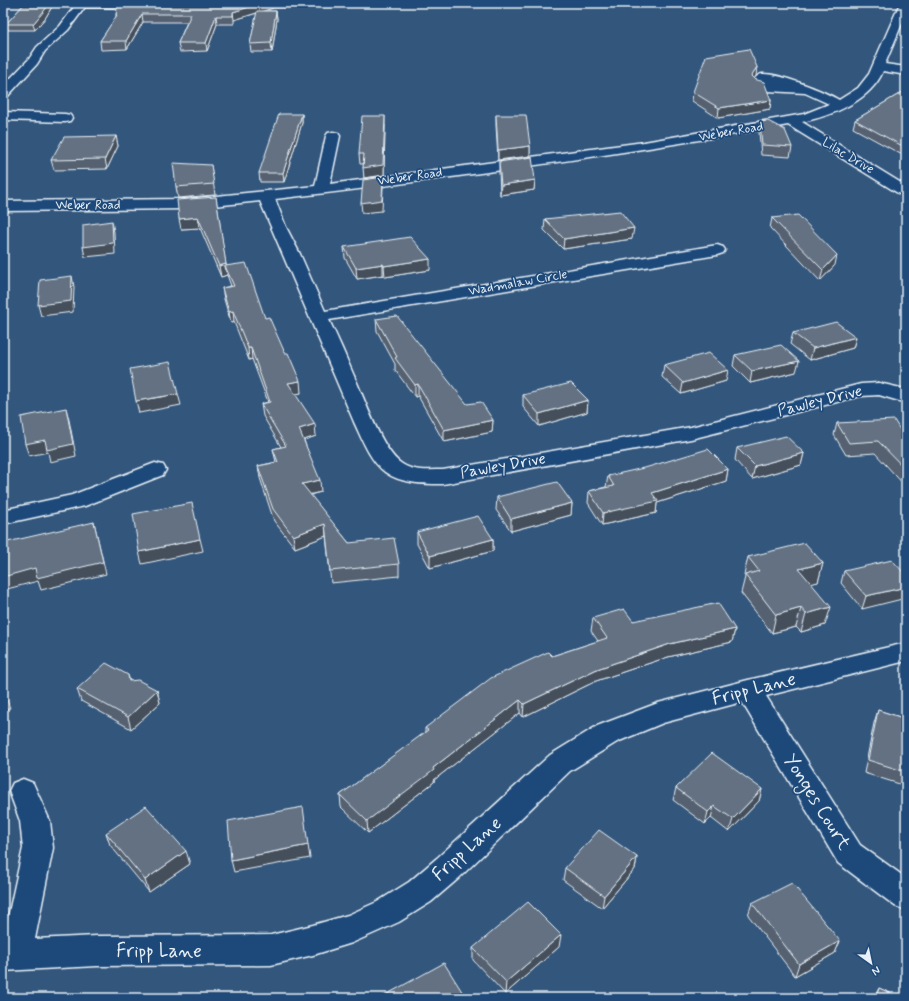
<svg xmlns="http://www.w3.org/2000/svg" width="909" height="1001" font-family="Mynerve,sans-serif">
<style>
.lines{fill:none;stroke-linecap:round;stroke-linejoin:round}
.minor-casing{stroke:#e8f1f8;stroke-width:3}
.minor{fill:#1f4a7a;fill-rule:evenodd}
.wall{fill:#556170;stroke:#e8f1f8}
.shaded-wall{fill:#454f5b;stroke:#e8f1f8}
.building{fill:#637182;stroke:#e8f1f8}
.labels{text-anchor:middle;dominant-baseline:central;stroke-width:3.5;stroke-linejoin:round;paint-order:stroke}
.far-street-label{font-size:13px;fill:#e8f1f8;stroke:#1f4a7a}
.street-label{font-size:16px;fill:#e8f1f8;stroke:#1f4a7a}
.near-street-label{font-size:19px;fill:#e8f1f8;stroke:#1f4a7a}
</style>
<rect width="100%" height="100%" fill="#33567c"/>
<filter id="ink" filterUnits="userSpaceOnUse"><feTurbulence type="fractalNoise" baseFrequency=".025" numOctaves="2"/><feDisplacementMap in="SourceGraphic" scale="8" xChannelSelector="R" yChannelSelector="G"/><feConvolveMatrix kernelMatrix="1 2 1 2 8 2 1 2 1" color-interpolation-filters="sRGB"/></filter>
<g filter="url(#ink)">
<g class="lines">
<defs>
<g id="minor">
<path d="M77 3H151L152 5 147 8 85 7 68 30 45 51 37 64 7 97 3 98V86L29 59 37 47 60 26Z"/>
<path d="M238 3H343L338 6 243 7 239 6Z"/>
<path d="M900 3H906V14L885 64 906 67V75L883 71C871 101 831 116 802 122L906 186V196L901 195 788 125C618 155 446 179 275 199L286 227 300 254 325 311 717 245 723 247 725 250 723 253 717 255 329 320C338 339 346 357 354 376 364 397 382 452 402 464 414 472 429 470 443 470L691 427 861 384 879 383 905 389 906 403 879 395 861 396 691 439 443 484C425 484 401 484 385 472 370 461 362 439 354 422L260 201 186 209 3 211V201L186 199 315 186 326 136 328 133 333 132 338 133 340 136 330 184 644 142 804 114 829 104 805 93 768 91 753 87 751 84C753 80 757 75 762 74 779 73 824 91 839 100L858 88 869 74Z"/>
<path d="M3 112 65 114 70 115 72 118 70 121 65 122 3 120Z"/>
<path d="M155 463 163 465 166 470 163 475 85 506 3 524V510L72 495Z"/>
<path d="M906 643V661L766 696 860 845 906 878V910L895 906 838 863 742 702 663 723 617 742 570 771 459 878 431 902 399 922 352 943 313 955 271 965 97 966 3 971V940L23 848 20 821 9 791 13 783 23 779 33 783 50 821 53 848 35 939 97 936 271 935 313 925 348 915 377 902 409 882 437 858 550 755 597 726 658 703 748 680Z"/>
</g>
</defs>
<!-- minor casing -->
<use href="#minor" class="minor-casing"/>
<!-- minor -->
<use href="#minor" class="minor"/>
</g>
<!-- wall -->
<g class="wall">
<path d="M25 3H54L46 17 35 30H8L6 24Z"/>
<path d="M118 3H272L273 8 262 11H276L277 19 272 52H251L250 44 257 13 234 20V24H217L207 51 180 52 178 43 187 22H143L127 49 101 50 100 41 116 17V15Z"/>
<path d="M756 76 754 79 771 100 770 109 718 118 692 101 693 92Z"/>
<path d="M906 90V157L853 128 855 120Z"/>
<path d="M302 114V123L284 182H260L259 173Z"/>
<path d="M496 115 530 146V156L498 160 496 125Z"/>
<path d="M760 122 792 147 790 157 761 155 759 132Z"/>
<path d="M385 125 384 175 364 178V164H360L359 154Z"/>
<path d="M116 136 118 146 107 169 54 170 51 160Z"/>
<path d="M499 162 535 180 534 190 500 195 499 172Z"/>
<path d="M211 165 215 195 178 198 176 187Z"/>
<path d="M216 197 226 266 265 318 301 393 295 394 316 436 304 440 321 492 310 495 349 543 399 564V576L331 583 326 536 295 548 274 521 260 478 258 466 276 462 273 449 281 447 263 416 261 404 268 402 252 359 249 360 234 322 231 323 224 299 222 288 231 286 227 275 221 277 200 228 181 229Z"/>
<path d="M772 218 835 265 820 281 770 228Z"/>
<path d="M545 219 632 239 563 249 544 230Z"/>
<path d="M344 247 430 270 385 277 383 275 357 279 345 258Z"/>
<path d="M376 319 467 404 493 420 492 432 444 442 418 396 415 397 395 370V364L377 331Z"/>
<path d="M793 333 856 337 853 348 810 360 790 344Z"/>
<path d="M735 355 796 372 750 383 733 366Z"/>
<path d="M664 365 726 381 681 394 662 377Z"/>
<path d="M523 395 588 400 587 412 539 426 523 407Z"/>
<path d="M837 423 906 439V487L875 453 846 455 834 435Z"/>
<path d="M737 448 804 453 801 465 752 479 735 460Z"/>
<path d="M728 469 726 481 657 503 656 513 602 525 588 503 589 491 606 487 608 476Z"/>
<path d="M497 497 572 503 571 515 511 531 496 510Z"/>
<path d="M417 532 493 539V551L430 568 417 544Z"/>
<path d="M748 557 823 563 818 582 811 583 825 625 801 632 796 627 772 633 741 593 745 577 744 575Z"/>
<path d="M844 571 906 575 862 609 841 583Z"/>
<path d="M593 618 735 629 732 642 668 657 596 681 523 717 520 713 434 780V782L368 833 341 807 340 795 425 733V728L552 656 598 641 591 631Z"/>
<path d="M128 675 130 681 157 690 160 703 131 729 81 701 77 689Z"/>
<path d="M878 710 906 719V786L864 773 874 723Z"/>
<path d="M676 788 762 789 759 801 729 832 711 818 705 824 673 800Z"/>
<path d="M106 833 190 864 149 892 110 845Z"/>
<path d="M637 857 635 869 602 908 563 880 565 868Z"/>
<path d="M752 903 840 941 835 953 795 976 748 915Z"/>
<path d="M559 947 505 994 473 960V948Z"/>
<path d="M879 988 901 998H874Z"/>
</g>
<!-- shaded-wall -->
<g class="shaded-wall">
<path d="M50 3H54L46 17 35 30 33 24Z"/>
<path d="M262 3H272L273 8 234 20 233 12Z"/>
<path d="M276 11 277 19 272 52 271 43Z"/>
<path d="M142 14 143 22 127 49 126 41Z"/>
<path d="M216 16 217 24 207 51 206 43Z"/>
<path d="M757 67 756 76 750 85 751 76Z"/>
<path d="M771 100 770 109 718 118 719 108Z"/>
<path d="M302 114V123L284 182 283 173Z"/>
<path d="M385 116V125L384 175 364 178 363 168Z"/>
<path d="M116 136 118 146 107 169 105 159Z"/>
<path d="M530 146V156L498 160V150Z"/>
<path d="M383 177V187L382 211 362 213 361 203Z"/>
<path d="M535 180 534 190 500 195 501 185Z"/>
<path d="M198 217 200 228 181 229 179 219Z"/>
<path d="M112 221 114 232 115 254 85 257 83 247Z"/>
<path d="M634 228 632 239 563 249 564 239Z"/>
<path d="M837 255 835 265 820 281 823 270Z"/>
<path d="M430 259V270L385 277 384 266Z"/>
<path d="M226 264 227 270 225 266 227 275 221 277 219 266Z"/>
<path d="M383 264V275L357 279 356 268Z"/>
<path d="M72 276 74 287 73 312 41 316 38 305Z"/>
<path d="M233 311 234 322 231 323 229 312Z"/>
<path d="M856 337 853 348 810 360 813 348Z"/>
<path d="M248 348H251L252 359 249 360Z"/>
<path d="M799 361 796 372 750 383 752 371Z"/>
<path d="M728 370 726 381 681 394 683 383Z"/>
<path d="M300 381 301 393 290 395 288 383Z"/>
<path d="M418 384V396L415 397V385Z"/>
<path d="M178 394 181 405 139 413 136 401Z"/>
<path d="M588 400 587 412 539 426V414Z"/>
<path d="M66 408 69 420 76 456 50 462 48 452 29 456 25 444Z"/>
<path d="M493 420 492 432 444 442V430Z"/>
<path d="M315 424 316 436 301 441 299 429Z"/>
<path d="M804 453 801 465 752 479 755 466Z"/>
<path d="M728 469 726 481 657 503 656 513 602 525 603 513 652 493Z"/>
<path d="M320 480 321 492 303 496 302 484Z"/>
<path d="M572 503 571 515 511 531V519Z"/>
<path d="M94 522 106 574 41 590 38 581 3 590V577Z"/>
<path d="M325 524 326 536 295 548 293 536Z"/>
<path d="M200 539 203 551 142 564 139 552Z"/>
<path d="M493 539V551L430 568V556Z"/>
<path d="M823 563 818 582 794 588 799 569Z"/>
<path d="M906 587V598L862 609 866 596Z"/>
<path d="M831 607 825 625 801 632 806 614Z"/>
<path d="M801 608 796 627 772 633 776 615Z"/>
<path d="M735 629 732 642 668 657 596 681 523 717 524 704 597 669 670 644Z"/>
<path d="M157 690 160 703 131 729 128 717Z"/>
<path d="M5 695 10 708 3 711V696Z"/>
<path d="M520 700V713L434 780V782L368 833 367 821 433 768Z"/>
<path d="M762 789 759 801 729 832 733 819Z"/>
<path d="M714 806 711 818 705 824 708 812Z"/>
<path d="M308 845 310 858 234 872 231 860Z"/>
<path d="M186 851 190 864 149 892 145 880Z"/>
<path d="M637 857 635 869 602 908 604 896Z"/>
<path d="M561 935 559 947 505 994 506 982Z"/>
<path d="M840 941 835 953 795 976 799 964Z"/>
</g>
<!-- building -->
<g class="building">
<path d="M25 3H50L44 11 33 24H6Z"/>
<path d="M118 3H262L233 12V16H216L206 43H178L191 14H142L126 41H100L117 15H116Z"/>
<path d="M257 11H276L271 43 250 44Z"/>
<path d="M749 49 757 67 751 76 754 79 764 82 771 100 719 108 693 92 706 56Z"/>
<path d="M906 90V148L855 120Z"/>
<path d="M279 114H302L283 173H259Z"/>
<path d="M496 115H526L530 146 498 150Z"/>
<path d="M362 116H385L383 165 363 168 364 154H359Z"/>
<path d="M768 121 785 130 792 147 762 145 760 122Z"/>
<path d="M116 136 105 159 51 160 64 137Z"/>
<path d="M532 157 535 180 501 185 499 162Z"/>
<path d="M173 163 211 165 214 184 176 187Z"/>
<path d="M383 177 382 200 361 203 363 180Z"/>
<path d="M216 197 226 264 219 266 198 217 179 219 177 200Z"/>
<path d="M620 211 634 228 564 239 545 219Z"/>
<path d="M798 215 837 255 823 270 772 218Z"/>
<path d="M112 221 113 243 83 247V225Z"/>
<path d="M410 237 430 259 384 266 383 264 356 268 344 247Z"/>
<path d="M246 263 265 318 269 317 285 353H288L300 381 288 383 315 424 299 429 320 480 302 484 349 543 394 538 399 564 330 571 325 524 293 536 273 509 258 466 278 462 273 449 286 446 261 404 270 402 251 348H248L233 311 229 312 222 288 234 286 225 266Z"/>
<path d="M72 276 71 301 38 305 40 280Z"/>
<path d="M397 316 467 404 481 402 493 420 444 430 418 384 415 385 395 358 397 357 376 319Z"/>
<path d="M836 322 856 337 813 348 793 333Z"/>
<path d="M781 345 799 361 752 371 735 355Z"/>
<path d="M709 353 728 370 683 383 664 365Z"/>
<path d="M170 362 178 394 136 401 130 369Z"/>
<path d="M571 383 588 400 539 414 523 395Z"/>
<path d="M66 408 73 444 47 450 45 440 25 444 21 417Z"/>
<path d="M894 420 906 439V470L878 441 849 443 837 423Z"/>
<path d="M786 436 804 453 755 466 737 448Z"/>
<path d="M708 449 728 469 652 493 658 501 603 513 589 491 614 486 608 476 648 467Z"/>
<path d="M557 482 572 503 511 519 497 497Z"/>
<path d="M192 503 200 539 139 552 133 514Z"/>
<path d="M478 516 493 539 430 556 417 532Z"/>
<path d="M94 522 103 562 37 578 35 568 3 577V543Z"/>
<path d="M805 543 823 563 799 569 831 607 806 614 801 608 776 615 745 575 759 571 748 557Z"/>
<path d="M892 560 906 575V587L866 596 844 571Z"/>
<path d="M718 603 735 629 670 644 597 669 524 704 520 700 433 768 434 770 367 821 340 795 428 730 425 728 491 678 548 652 552 656 607 638 593 618 624 609 633 621Z"/>
<path d="M106 663 128 675 129 681 138 680 157 690 128 717 77 689Z"/>
<path d="M878 710 906 719V772L868 760Z"/>
<path d="M712 753 762 789 733 819 714 806 708 812 676 788Z"/>
<path d="M146 806 186 851 145 880 106 833Z"/>
<path d="M303 807 308 845 231 860 228 821Z"/>
<path d="M599 830 637 857 604 896 565 868Z"/>
<path d="M792 883 840 941 799 964 752 903Z"/>
<path d="M528 902 561 935 506 982 473 948Z"/>
<path d="M444 963 466 998H380Z"/>
<path d="M879 988 901 998H876Z"/>
</g>
</g>
<g class="labels">
<!-- far-street labels -->
<g class="far-street-label">
<text transform="translate(731 132) rotate(-10)">Weber Road</text>
<text transform="translate(848 156) rotate(31)">Lilac Drive</text>
<text transform="translate(410 177) rotate(-8)">Weber Road</text>
<text x="88" y="205">Weber Road</text>
<text transform="translate(518 283) rotate(-10)">Wadmalaw Circle</text>
</g>
<!-- street labels -->
<g class="street-label">
<text transform="translate(820 401) rotate(-14)">Pawley Drive</text>
<text transform="translate(503 466) rotate(-10)">Pawley Drive</text>
</g>
<!-- near-street labels -->
<g class="near-street-label">
<text transform="translate(754 689) rotate(-14)">Fripp Lane</text>
<text transform="translate(817 802) rotate(58)">Yonges Court</text>
<text transform="translate(467 849) rotate(-42)">Fripp Lane</text>
<text x="159" y="951">Fripp Lane</text>
</g>
</g>
<!-- margin -->
<rect width="909" height="1001" fill="none" stroke="#1f4a7a" stroke-width="16"/>
<rect x="8" y="8" width="893" height="985" fill="none" stroke="#e8f1f8" stroke-width="1.5" filter="url(#ink)"/>
<!-- north arrow -->
<g transform="translate(871 963) rotate(147)" stroke="#1f4a7a" stroke-width="3" paint-order="stroke">
<path d="M0-3L7 15L0 10L-7 15Z" fill="#e8f1f8"/>
<text y="-6" font-size="11" font-weight="bold" text-anchor="middle" fill="#e8f1f8">N</text>
</g>
</svg>
